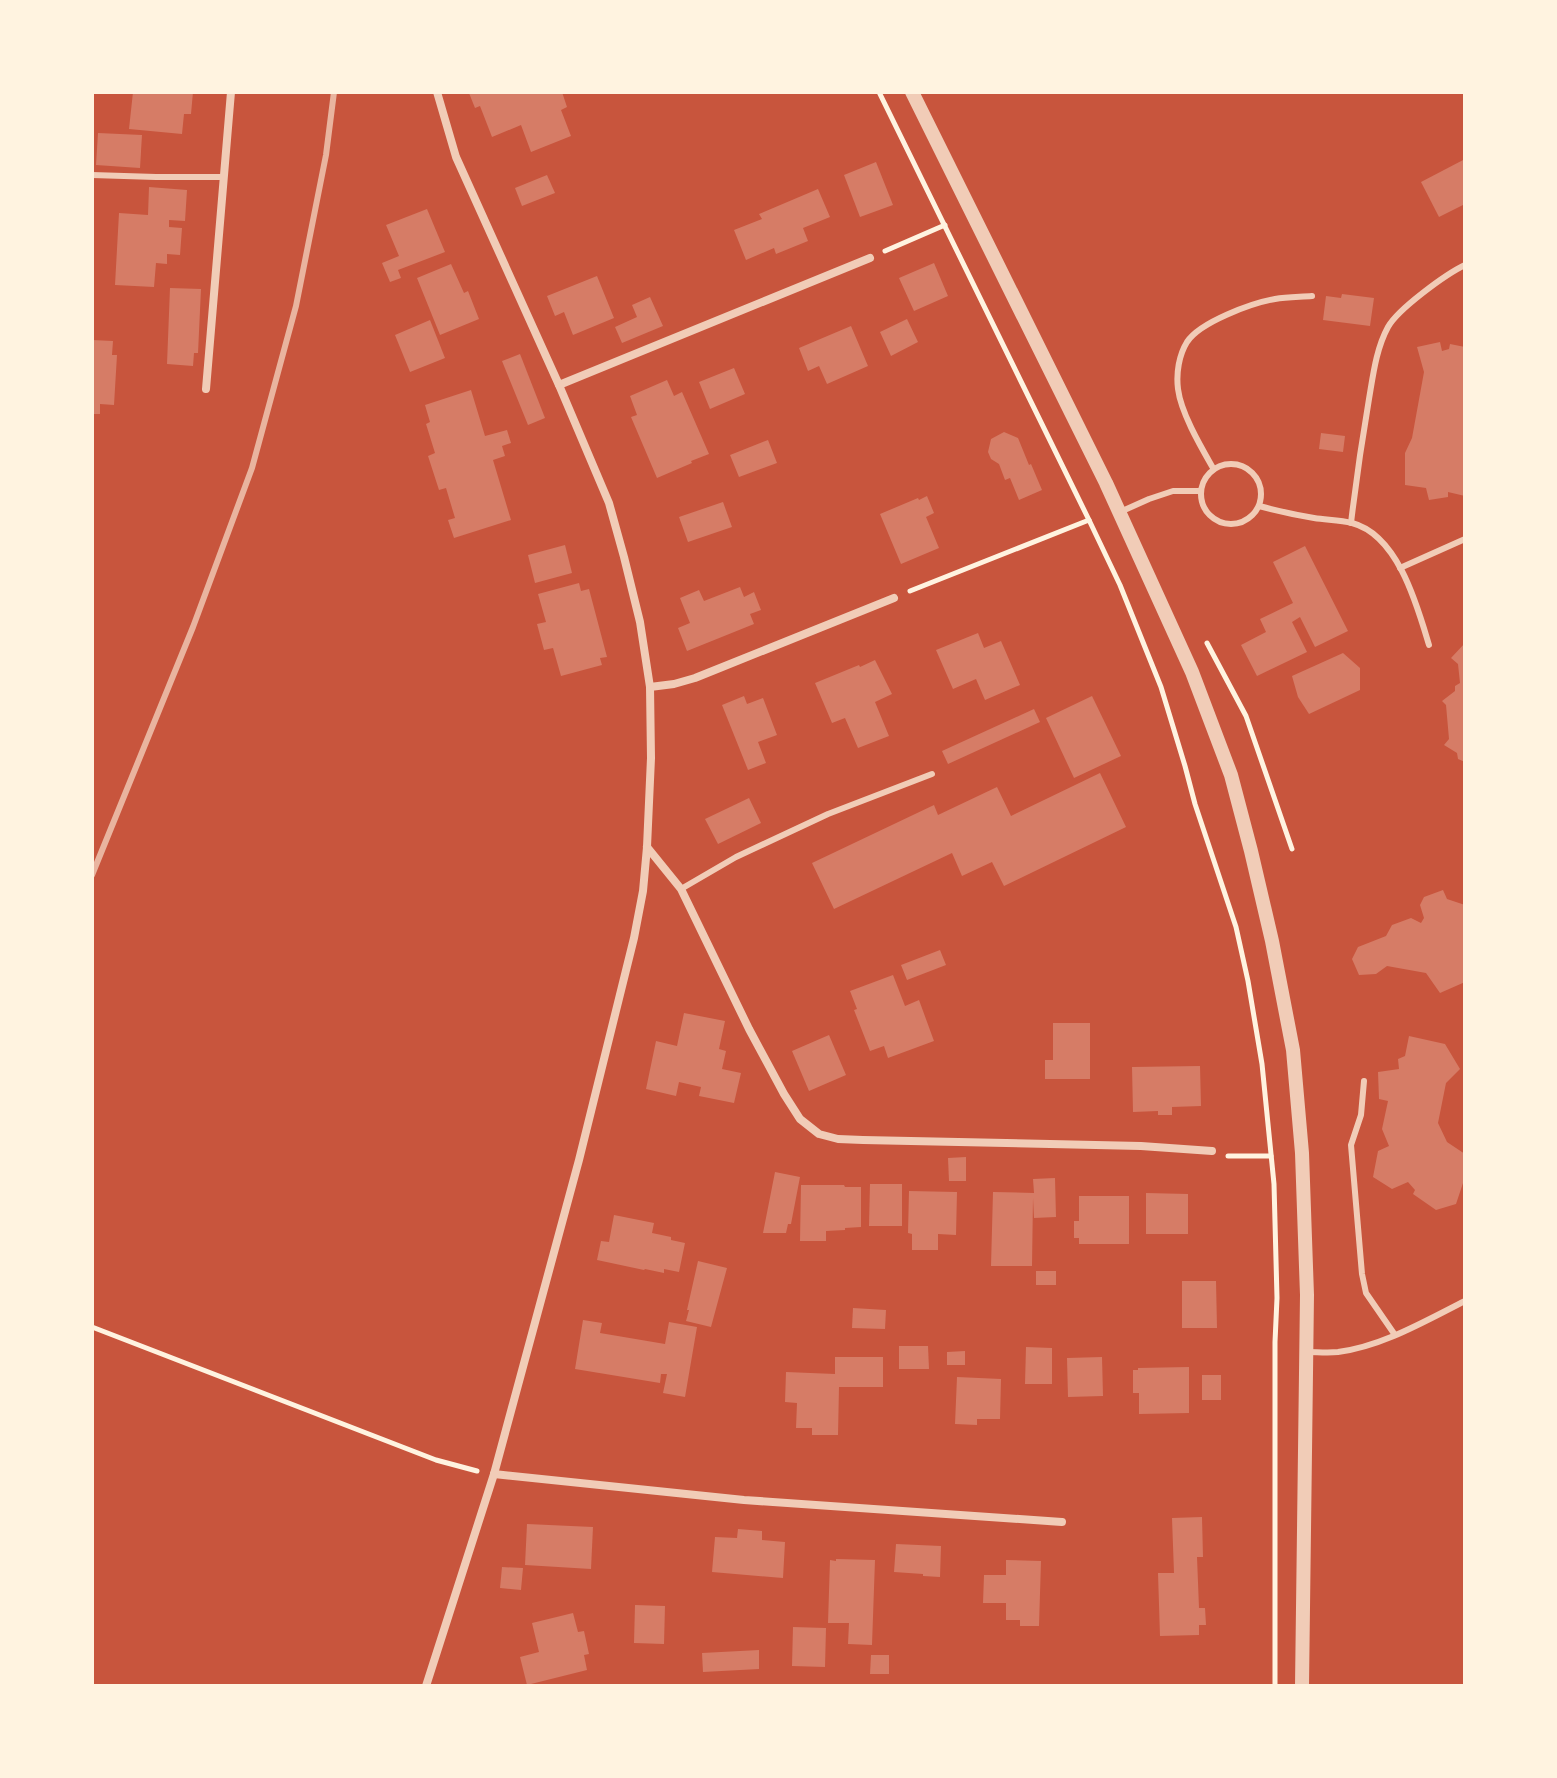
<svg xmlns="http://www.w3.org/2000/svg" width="1557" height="1778" font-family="Raleway,sans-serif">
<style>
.building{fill:#d67c66}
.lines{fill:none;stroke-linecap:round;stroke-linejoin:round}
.path{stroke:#fff3e0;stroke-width:5}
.service{stroke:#f1ccb7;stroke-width:6}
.minor{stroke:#f1ccb7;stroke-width:8}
.tertiary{stroke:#f1ccb7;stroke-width:14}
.rail{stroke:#e9b49f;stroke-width:6}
</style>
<rect width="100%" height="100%" fill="#c8553d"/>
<!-- building -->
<g class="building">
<path d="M133 92H193L191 114H184L182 134 129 129Z"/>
<path d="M471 92H562L567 107 561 110 571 136 531 152 521 125 492 137 480 106 475 108 469 93Z"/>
<path d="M98 133 142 135 140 168 96 165Z"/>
<path d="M1465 159V204L1439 217 1421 182Z"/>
<path d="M876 162 893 205 860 217 844 175Z"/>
<path d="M547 175 555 193 522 206 515 188Z"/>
<path d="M149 187 187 190 185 221 169 220V227L182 228 180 255 167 254V264L156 263 154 287 115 285 119 213 148 215Z"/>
<path d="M818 189 830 217 803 228 808 241 776 254 774 248 746 260 734 230 762 219 759 214Z"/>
<path d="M427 209 445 252 398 270 401 278 390 282 382 263 399 256 386 225Z"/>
<path d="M934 263 948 296 914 311 899 278Z"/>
<path d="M451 264 464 293 468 291 479 319 440 335 417 278Z"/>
<path d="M597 276 614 318 573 335 564 312 555 316 547 296Z"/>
<path d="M170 288 201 289 198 353H194L193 366 167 364Z"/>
<path d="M1342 294 1374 298 1370 326 1323 320 1326 296 1341 298Z"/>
<path d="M650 297 663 326 622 343 615 327 637 317 632 305Z"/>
<path d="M907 319 918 342 891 356 880 332Z"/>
<path d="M430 320 445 358 410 372 395 335Z"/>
<path d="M851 326 868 366 827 384 819 366 808 371 799 348Z"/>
<path d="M92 340 113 341 112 355H117L114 405 100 404V414H92Z"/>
<path d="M1440 342 1442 351 1449 349 1450 344 1465 347V496L1448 492V497L1429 500 1426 488 1405 485V453L1412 438 1424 372 1417 347Z"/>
<path d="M520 354 545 418 528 425 502 361Z"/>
<path d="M734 368 745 394 710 409 699 382Z"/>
<path d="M667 380 674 396 682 392 709 454 691 461 692 463 657 478 631 417 637 415 630 396Z"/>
<path d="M471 390 485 436 507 430 511 443 502 446 505 456 493 460 511 520 454 538 448 520 455 518 446 488 439 490 428 456 435 453 426 424 430 422 425 405Z"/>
<path d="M1004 432 1018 438 1029 465 1031 464 1042 490 1019 500 1010 478 1005 480 999 464 991 459 988 452 991 439Z"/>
<path d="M1321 433 1345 436 1343 452 1319 449Z"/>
<path d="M768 440 777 463 739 477 730 455Z"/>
<path d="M927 496 934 513 926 517 939 548 901 564 880 514 918 498 919 500Z"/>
<path d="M723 502 732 527 688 542 679 517Z"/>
<path d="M565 545 572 573 535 583 528 555Z"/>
<path d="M1305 546 1348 631 1315 647 1300 617 1292 622 1307 652 1257 676 1241 645 1266 632 1260 619 1293 603 1273 562Z"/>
<path d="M579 583 581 591 589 589 607 657 600 658 602 665 561 676 553 648 544 650 537 624 546 622 538 594Z"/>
<path d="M740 587 744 597 754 592 761 610 750 614 754 624 687 651 678 628 690 623 680 598 699 590 704 601Z"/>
<path d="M978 633 984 648 1001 641 1020 685 985 700 976 679 953 689 936 650Z"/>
<path d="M1465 643V762L1458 759 1457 753 1444 745 1449 739 1446 705 1442 701 1455 691V686L1460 683 1458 664 1451 658Z"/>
<path d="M1343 653 1360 668V690L1309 714 1298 697 1292 676Z"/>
<path d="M875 660 892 694 875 702 889 736 858 748 845 718 832 723 815 683 859 665 860 667Z"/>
<path d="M744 696 747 704 763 698 777 735 758 742 766 763 748 770 722 705Z"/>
<path d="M1092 696 1121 756 1074 778 1046 718Z"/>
<path d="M1034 709 1040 722 948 764 942 751Z"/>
<path d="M1100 773 1126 827 1004 886 992 862 962 876 952 853 834 909 812 863 934 805 938 815 997 787 1011 816Z"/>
<path d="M749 798 761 823 718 844 705 819Z"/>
<path d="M1443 890 1447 899 1465 905V982L1440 993 1426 973 1387 966 1376 974 1359 975 1352 959 1358 947 1386 936 1392 925 1411 918 1421 923 1424 918 1420 905 1424 897Z"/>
<path d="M940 950 946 965 907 980 901 965Z"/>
<path d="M893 975 905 1006 919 1000 934 1041 888 1058 884 1046 870 1051 854 1010 857 1009 850 991Z"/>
<path d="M684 1013 725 1021 719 1049 726 1051 722 1069 741 1073 734 1103 699 1096 701 1087 679 1082 676 1096 646 1089 656 1041 677 1046Z"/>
<path d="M1053 1023H1090V1079H1045V1060H1053Z"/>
<path d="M829 1035 846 1075 809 1091 792 1051Z"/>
<path d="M1409 1036 1445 1044 1460 1069 1446 1083 1438 1123 1447 1142 1465 1154V1177L1456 1204 1436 1210 1413 1194 1415 1190 1408 1182 1392 1189 1373 1177 1378 1151 1389 1146 1382 1129 1388 1101 1379 1099 1378 1072 1399 1069 1398 1059 1405 1056Z"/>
<path d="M1200 1066 1201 1106 1172 1107V1115H1158V1111L1133 1112 1132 1067Z"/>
<path d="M966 1157V1181H949L948 1158Z"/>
<path d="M775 1172 800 1177 791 1224H788L786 1233H763Z"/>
<path d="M1055 1178 1056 1217 1034 1218 1033 1198 1032 1266H991L993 1192 1034 1193 1033 1179Z"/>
<path d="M870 1184H902V1226H869Z"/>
<path d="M801 1185H844L845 1187H861V1227L845 1228V1230L826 1231V1241H800Z"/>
<path d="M909 1191 957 1192 956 1235 938 1234V1250H912V1234L908 1233Z"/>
<path d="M1146 1193 1188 1194V1234H1146Z"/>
<path d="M1079 1196H1129V1244H1079V1238H1074V1221H1079Z"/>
<path d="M614 1215 654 1223 652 1233 671 1237V1240L685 1243 679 1272 664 1269V1273L645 1269 644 1270 597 1260 601 1241 609 1242Z"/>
<path d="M698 1261 727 1268 711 1327 686 1321 689 1310H687Z"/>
<rect x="1036" y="1271" width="20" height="14"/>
<path d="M1182 1281H1216L1217 1328H1182Z"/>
<path d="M853 1308 886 1310 885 1329 852 1328Z"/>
<path d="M583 1320 602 1323 600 1333 665 1344 669 1322 697 1327 685 1397 663 1393 667 1374H661L660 1383 575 1369Z"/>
<path d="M899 1346H928L929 1369H899Z"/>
<path d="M1026 1347 1052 1348V1384H1025Z"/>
<path d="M965 1351V1365H947V1352Z"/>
<path d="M835 1357H883V1387H839L838 1435H812V1428H796L797 1403 785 1402 786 1372 835 1374Z"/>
<path d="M1102 1357 1103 1396 1068 1397 1067 1358Z"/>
<path d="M1189 1367V1413L1139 1414V1393H1133V1370H1138V1368Z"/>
<rect x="1202" y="1375" width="19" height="25"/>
<path d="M957 1377 1001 1379 1000 1419H977V1425L955 1424Z"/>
<path d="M1202 1517 1203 1557H1197L1199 1608H1205L1206 1625H1199V1635L1160 1636 1158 1573H1174L1172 1518Z"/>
<path d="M527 1524 593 1527 591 1569 525 1565Z"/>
<path d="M738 1529 762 1531V1540L785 1542 783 1578 712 1572 715 1537 737 1538Z"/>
<path d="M896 1544 941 1546 940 1577 923 1576V1574L894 1572Z"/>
<path d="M836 1559 875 1560 872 1645 848 1644 849 1623H828L830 1560 836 1561Z"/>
<path d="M1006 1560 1041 1561 1039 1626H1020V1620H1006V1603H983L984 1575H1006Z"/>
<path d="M502 1567 523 1568 521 1590 500 1588Z"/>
<path d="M635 1605 665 1606 664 1644 634 1643Z"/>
<path d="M573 1613 578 1632 584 1631 589 1654 584 1655 587 1670 527 1685 520 1657 539 1652 532 1623Z"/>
<path d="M793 1627 826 1628 825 1667 792 1666Z"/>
<path d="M759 1650V1669L703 1672 702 1653Z"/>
<path d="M871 1655H889V1674H870Z"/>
</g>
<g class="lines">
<!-- path -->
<g class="path">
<path d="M879 92 1089 520 1120 585 1161 687 1185 766 1195 804 1236 927 1248 981 1262 1064 1274 1184 1277 1298 1275 1342V1686"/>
<path d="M885 251 945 225"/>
<path d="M910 591 1089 520"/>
<path d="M1207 643 1246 716 1292 849"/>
<path d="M1228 1156H1271"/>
<path d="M92 1327 436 1460 477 1471"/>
</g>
<!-- service -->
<g class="service">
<path d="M92 175 156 177H223"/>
<circle cx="1231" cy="494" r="30"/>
<path d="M1213 468C1201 447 1181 413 1178 389 1176 373 1179 355 1187 342 1200 322 1252 303 1275 299 1287 297 1300 297 1312 296"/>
<path d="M1259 506C1278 511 1296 515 1314 518 1327 520 1340 520 1352 523 1398 535 1417 605 1429 645"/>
<path d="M1120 512 1149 499 1173 491H1200"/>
<path d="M1351 523C1356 481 1362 440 1369 399 1373 376 1376 349 1388 327 1398 309 1446 274 1465 265"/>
<path d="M1400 568 1465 539"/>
<path d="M681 889 736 857 828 814 932 774"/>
<path d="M1364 1081 1361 1115 1351 1145 1362 1274 1366 1293 1395 1335"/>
<path d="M1307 1352C1317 1352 1328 1353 1338 1352 1383 1346 1425 1321 1465 1301"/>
</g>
<!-- minor -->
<g class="minor">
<path d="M559 385 870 258"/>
<path d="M206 389 231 92"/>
<path d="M650 687 674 684 695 678 894 598"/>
<path d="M647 847 681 889 749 1029 784 1094 800 1119 819 1134 838 1139 863 1140 1141 1146 1212 1151"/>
<path d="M494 1474 744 1500 1062 1522"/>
<path d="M426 1686 494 1474 579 1160 634 938 643 891 647 847 651 758 650 687 640 622 624 557 609 503 559 385 456 157 437 92"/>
</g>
<!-- tertiary -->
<path class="tertiary" d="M912 92 1106 483 1192 672 1231 775 1251 851 1272 941 1293 1050 1302 1153 1307 1295 1302 1686"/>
<!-- rail -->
<path class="rail" d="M92 875 193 627 252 468 296 306 326 155 334 92"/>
</g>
<!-- border -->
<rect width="1557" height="1778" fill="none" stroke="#fff3e0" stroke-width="188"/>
</svg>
